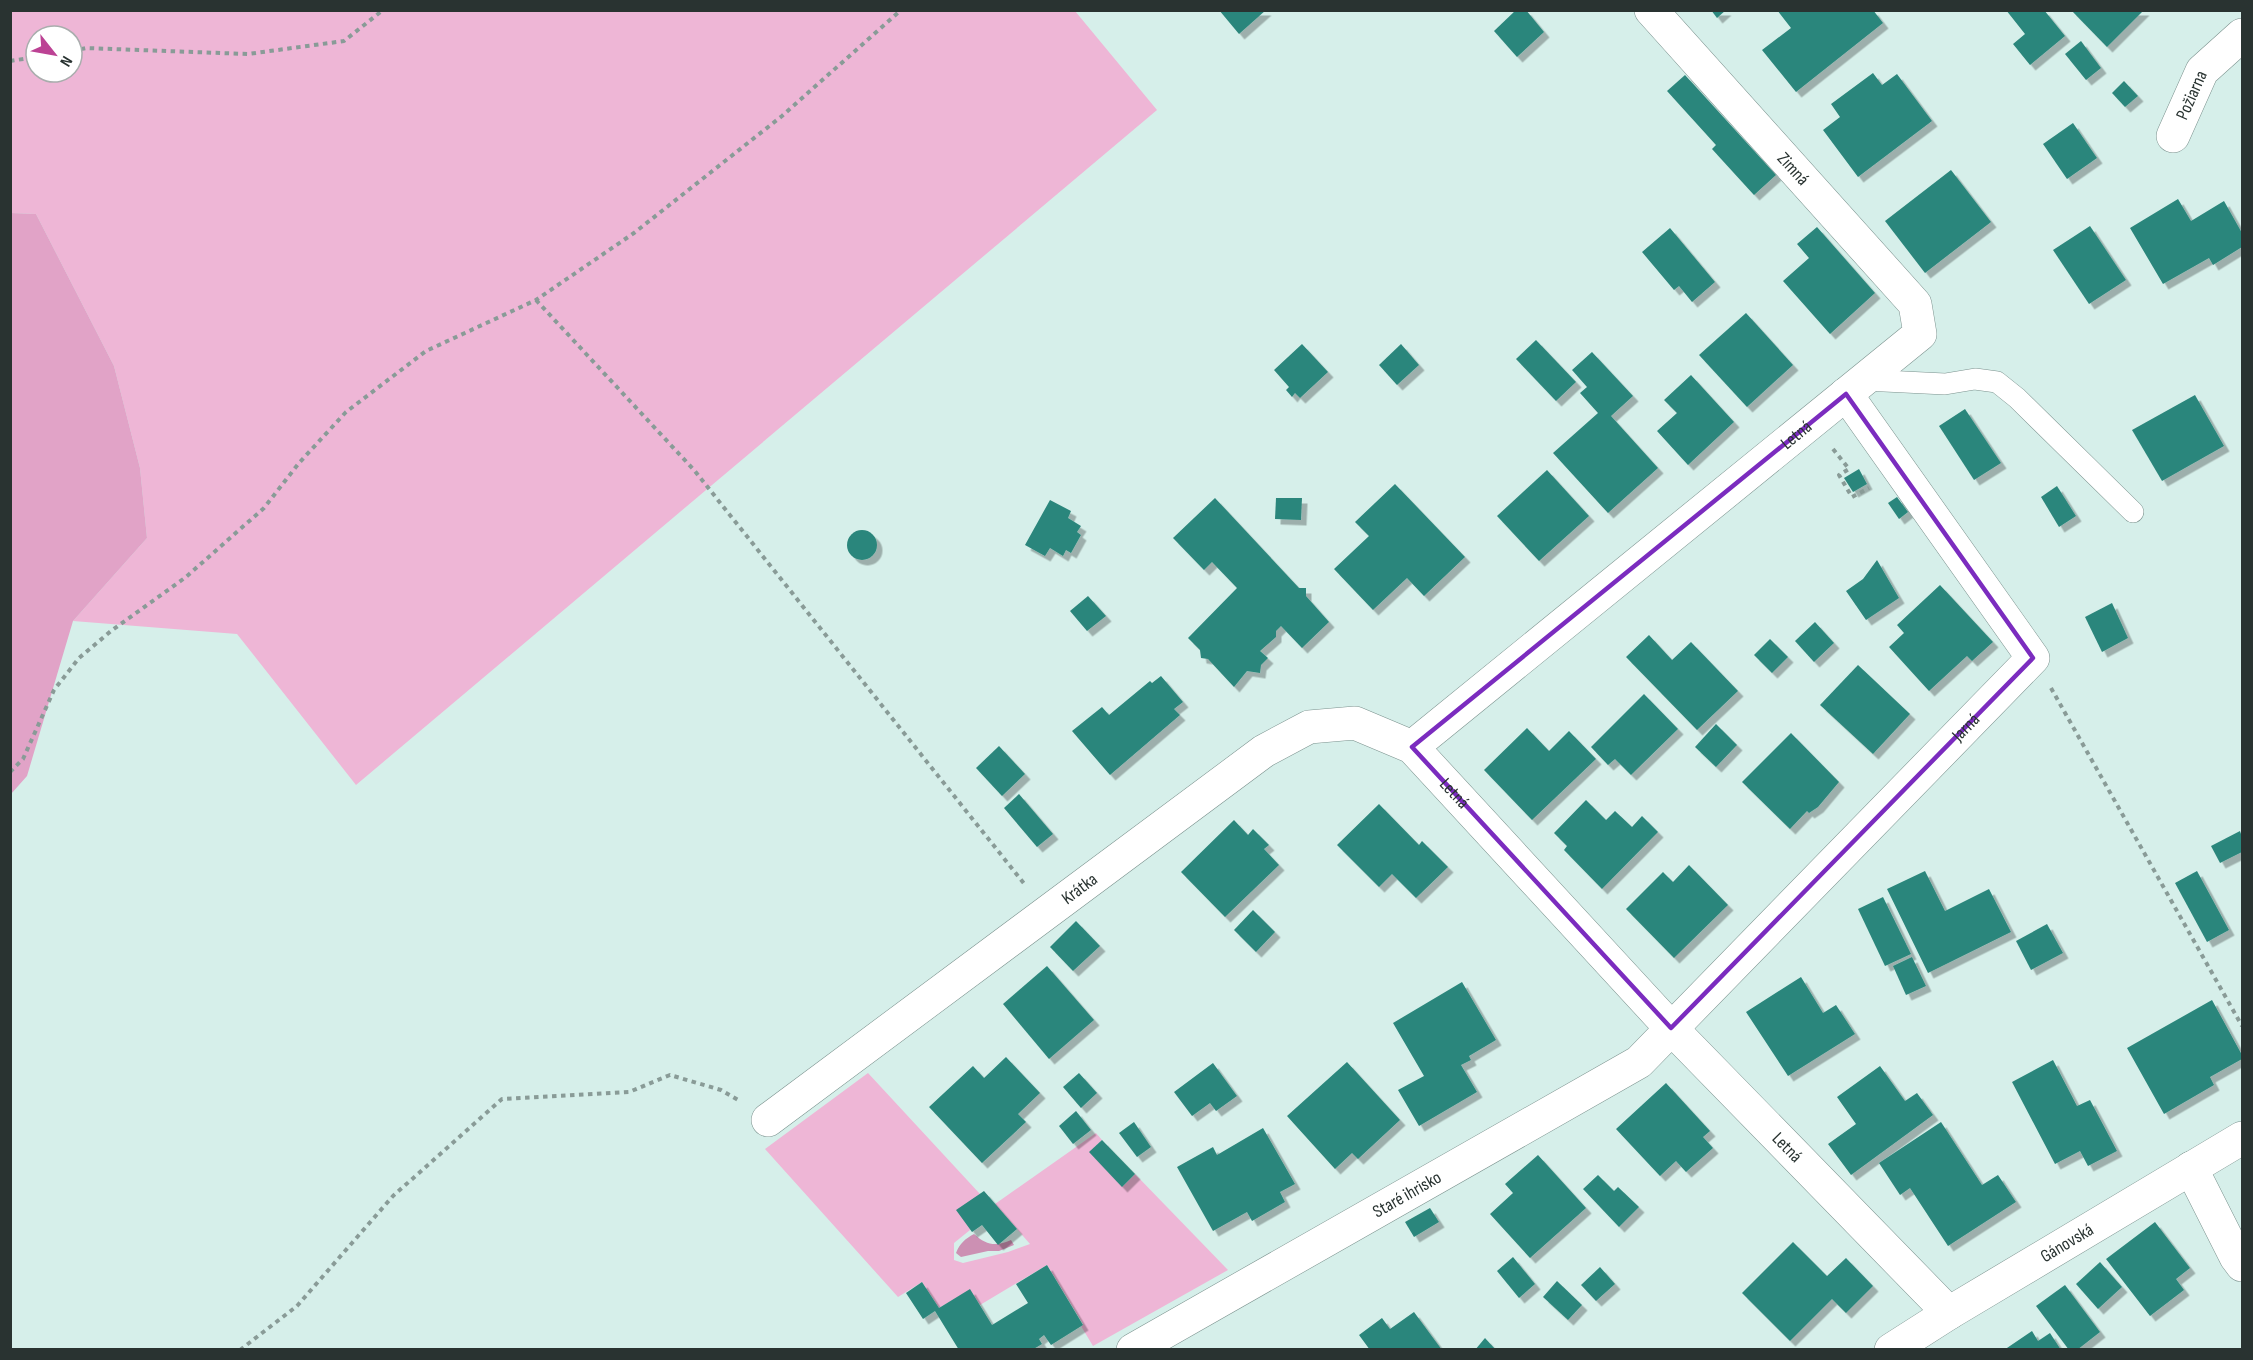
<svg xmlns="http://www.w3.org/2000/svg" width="2253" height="1360" font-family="'Sofia Sans Condensed',sans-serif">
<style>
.green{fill:#eeb6d6;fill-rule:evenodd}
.forest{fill:#e1a3c7}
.water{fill:#cc90b3}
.building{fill:#2c867b;filter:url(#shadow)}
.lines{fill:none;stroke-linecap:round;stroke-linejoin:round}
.lane-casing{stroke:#7b928e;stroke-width:22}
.street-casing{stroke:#7b928e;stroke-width:34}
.path{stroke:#899b97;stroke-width:4;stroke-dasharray:4.5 4.5;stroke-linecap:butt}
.lane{stroke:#fff;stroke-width:21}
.street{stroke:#fff;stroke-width:33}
.marked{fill:none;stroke:#7b2cbf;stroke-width:4.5;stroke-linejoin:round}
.labels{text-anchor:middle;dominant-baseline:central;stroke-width:6;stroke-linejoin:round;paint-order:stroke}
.street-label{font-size:18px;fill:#293331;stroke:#fff}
</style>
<defs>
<filter id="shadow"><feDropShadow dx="5.5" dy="5.5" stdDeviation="0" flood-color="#0004"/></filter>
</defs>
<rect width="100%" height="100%" fill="#d6efea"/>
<!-- green -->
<g class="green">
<path d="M11 11H1075L1157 110 356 785 237 634 73 621 147 538 140 468 114 366 36 214 11 213ZM36 36H72V72H36Z"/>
<path d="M868 1073 980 1194 970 1230 954 1243V1260L963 1263 1008 1252 1030 1244 995 1204 1096 1133 1102 1140 1090 1152 1123 1186 1135 1174 1228 1270 1093 1346 1081 1326 1083 1324 1047 1265 980 1305 970 1290 939 1308 922 1282 898 1297 765 1149Z"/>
</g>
<!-- forest -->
<path class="forest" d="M11 213 36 214 114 366 140 468 147 538 73 621 27 776 11 794Z"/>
<!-- water -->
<path class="water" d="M974 1234C986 1245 996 1247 1011 1240L1014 1245 999 1251H988L961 1257 956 1253C960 1243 965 1239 974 1234Z"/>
<!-- building -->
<g class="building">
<path d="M1219 10H1266L1239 34Z"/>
<path d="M1516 10H1526L1544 32 1517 57 1494 31Z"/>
<path d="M1711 10H1726L1717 18Z"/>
<path d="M1777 10H1873L1883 23 1796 92 1762 50 1791 28Z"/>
<path d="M2006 10H2044L2065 36 2030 65 2013 44 2025 34Z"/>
<path d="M2071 10H2144L2107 47Z"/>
<path d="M2081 41 2101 68 2086 80 2065 54Z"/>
<path d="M1873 73 1882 85 1897 74 1932 121 1858 177 1823 130 1840 117 1831 104Z"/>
<path d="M1685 75 1776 175 1754 195 1712 149 1716 145 1667 91Z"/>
<path d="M2124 81 2138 96 2125 107 2112 93Z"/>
<path d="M2073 123 2097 158 2067 179 2043 144Z"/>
<path d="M1951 170 1991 222 1925 273 1885 221Z"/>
<path d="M2178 199 2191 221 2224 201 2242 233V247L2213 265 2209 258 2163 284 2130 228Z"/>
<path d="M2090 226 2126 280 2089 304 2053 250Z"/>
<path d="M1817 227 1875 293 1830 334 1783 281 1809 258 1797 244Z"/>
<path d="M1670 228 1715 282 1692 302 1679 286 1674 290 1642 252Z"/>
<path d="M1746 313 1793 365 1747 407 1699 355Z"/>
<path d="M1536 340 1576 382 1556 401 1516 359Z"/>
<path d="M1302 344 1328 372 1300 398 1295 393 1292 397 1286 390 1289 387 1274 370Z"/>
<path d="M1401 344 1419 365 1397 385 1379 365Z"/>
<path d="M1592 352 1633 396 1611 416 1658 468 1608 513 1553 453 1598 413 1580 393 1587 387 1572 370Z"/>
<path d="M1691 375 1734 422 1688 465 1657 431 1677 413 1664 400Z"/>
<path d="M2195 395 2224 446 2162 481 2132 430Z"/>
<path d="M1965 409 2001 463 1974 480 1939 426Z"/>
<path d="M1859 469 1867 484 1853 492 1844 478Z"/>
<path d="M1547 470 1589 516 1539 561 1497 516Z"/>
<path d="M1395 484 1465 557 1424 596 1407 578 1373 610 1334 569 1369 536 1355 522Z"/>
<path d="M2057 486 2076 516 2059 527 2041 497Z"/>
<path d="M1897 497 1908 512 1899 519 1888 503Z"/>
<path d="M1215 498 1299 588H1306V596L1329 622 1302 648 1281 626 1276 631V637L1260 651 1268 658 1261 665 1260 673 1247 671 1234 687 1208 659 1201 658 1200 650 1188 638 1237 588 1212 562 1204 570 1173 538Z"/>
<path d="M1276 498H1302L1301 520 1275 519Z"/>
<path d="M1050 500 1071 511 1068 518 1081 526 1077 532 1081 535 1071 553 1066 550 1063 556 1050 548 1045 556 1025 545Z"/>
<circle cx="862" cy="545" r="15"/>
<path d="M1877 560 1899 598 1866 620 1846 591 1863 579Z"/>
<path d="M1940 585 1993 642 1972 661 1967 656 1929 691 1889 647 1904 633 1897 625Z"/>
<path d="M1088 596 1106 616 1087 631 1070 611Z"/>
<path d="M2112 603 2128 638 2102 652 2085 617Z"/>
<path d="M1815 622 1834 643 1814 662 1795 641Z"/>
<path d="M1649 635 1672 660 1691 642 1738 691 1697 730 1626 657Z"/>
<path d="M1770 639 1788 657 1772 673 1754 655Z"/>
<path d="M1858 665 1910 714 1873 754 1820 705Z"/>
<path d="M1161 676 1183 702 1174 709 1180 715 1110 775 1072 731 1102 707 1109 715 1150 681 1152 683Z"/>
<path d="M1644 694 1678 729 1631 775 1615 759 1608 765 1591 747Z"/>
<path d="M1716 724 1737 745 1716 767 1695 747Z"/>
<path d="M1527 728 1549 751 1569 731 1596 759 1532 820 1484 770Z"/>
<path d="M1791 733 1839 782 1818 807 1809 813 1807 811 1790 829 1742 782Z"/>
<path d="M999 746 1025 774 1002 796 976 768Z"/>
<path d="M1019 794 1053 834 1037 847 1004 808Z"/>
<path d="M1586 800 1606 820 1615 811 1632 827 1642 816 1658 832 1602 889 1564 850 1567 846 1554 833Z"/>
<path d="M1379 804 1419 845 1422 841 1448 867 1416 898 1392 874 1379 887 1337 845Z"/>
<path d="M1234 820 1248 835 1253 829 1269 845 1264 849 1279 865 1225 917 1181 872Z"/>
<path d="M2240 831 2242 837V852L2220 863 2211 846Z"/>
<path d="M1689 865 1728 905 1674 958 1626 909 1663 872 1673 882Z"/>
<path d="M1925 871 1945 911 1989 889 2011 932 1928 973 1887 889Z"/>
<path d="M2197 871 2229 930 2207 942 2175 883Z"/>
<path d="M1883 897 1911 954 1885 966 1858 909Z"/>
<path d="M1253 910 1275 932 1256 952 1234 930Z"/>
<path d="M1076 921 1100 946 1073 971 1050 947Z"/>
<path d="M2047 924 2063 953 2031 970 2016 941Z"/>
<path d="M1912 957 1926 986 1906 995 1893 966Z"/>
<path d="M1047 966 1094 1020 1049 1059 1003 1004Z"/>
<path d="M1801 977 1823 1013 1836 1005 1855 1034 1788 1076 1746 1012Z"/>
<path d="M1462 982 1496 1040 1469 1056 1471 1060 1461 1065 1477 1092 1419 1126 1398 1090 1424 1076 1393 1023Z"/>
<path d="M2212 1000 2242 1055V1059L2210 1077 2214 1085 2164 1114 2127 1048Z"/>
<path d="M1006 1057 1040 1093 1018 1114 1026 1122 982 1163 929 1107 973 1066 984 1078Z"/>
<path d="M2053 1060 2077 1106 2090 1100 2117 1151 2088 1166 2080 1151 2055 1164 2012 1082Z"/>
<path d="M1347 1062 1400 1120 1358 1159 1352 1153 1335 1169 1287 1116Z"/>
<path d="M1213 1063 1237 1096 1216 1111 1210 1103 1192 1116 1174 1092Z"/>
<path d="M1880 1066 1905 1101 1917 1093 1933 1115 1851 1175 1828 1144 1856 1124 1837 1097Z"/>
<path d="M1079 1073 1097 1093 1081 1108 1063 1087Z"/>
<path d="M1666 1083 1710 1131 1703 1137 1713 1148 1686 1172 1676 1161 1660 1176 1616 1129Z"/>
<path d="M1076 1111 1091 1130 1073 1144 1059 1126Z"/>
<path d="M1134 1122 1151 1147 1137 1157 1119 1133Z"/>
<path d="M1941 1122 1982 1185 1998 1175 2016 1202 1948 1246 1910 1188 1900 1195 1879 1163Z"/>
<path d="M1263 1128 1295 1184 1280 1192 1285 1202 1252 1221 1247 1212 1213 1231 1177 1167 1213 1147 1217 1155Z"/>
<path d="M1102 1140 1135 1174 1122 1187 1089 1152Z"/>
<path d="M1538 1155 1586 1208 1530 1258 1490 1214 1513 1193 1505 1184Z"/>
<path d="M1598 1175 1614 1191 1618 1187 1639 1207 1619 1227 1583 1189Z"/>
<path d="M984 1191 1017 1229 998 1245 982 1225 972 1232 956 1210Z"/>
<path d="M1430 1208 1439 1222 1414 1237 1405 1222Z"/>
<path d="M2155 1222 2190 1268 2176 1279 2184 1290 2150 1316 2106 1259Z"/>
<path d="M1793 1242 1827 1276 1846 1258 1873 1286 1846 1313 1832 1299 1790 1341 1742 1293Z"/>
<path d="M1513 1257 1535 1284 1519 1298 1497 1271Z"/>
<path d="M2100 1262 2122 1287 2098 1309 2076 1284Z"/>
<path d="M1047 1265 1083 1325 1051 1345 1044 1335 1039 1339 1042 1344 1032 1350H959L935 1311 923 1319 906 1293 922 1282 939 1308 970 1289 992 1325 1028 1303 1016 1284Z"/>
<path d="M1600 1267 1615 1284 1596 1301 1581 1285Z"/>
<path d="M1557 1281 1582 1305 1568 1320 1543 1297Z"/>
<path d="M2065 1285 2100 1332 2077 1350H2069L2036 1306Z"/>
<path d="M1414 1312 1442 1350H1370L1359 1335 1382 1318 1390 1329Z"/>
<path d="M2032 1331 2038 1341 2050 1333 2061 1350H2004Z"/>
<path d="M1485 1338 1496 1350H1475Z"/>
</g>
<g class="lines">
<defs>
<path id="lane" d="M1864 380 1945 384 1975 379 1997 382 2017 398 2133 512"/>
<g id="street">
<path id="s1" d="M2173 136 2202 71 2242 35"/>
<path id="s2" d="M1412 747 1920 334 1915 304 1651 10"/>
<path id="s3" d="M768 1120 1264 751 1309 727 1355 723 1412 747 1671 1028 1949 1313"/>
<path d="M2191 1168 2236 1257 2242 1265"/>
<path id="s4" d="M1133 1350 1639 1062 2033 658 1846 394"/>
<path id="s5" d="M1891 1350 1949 1313 2242 1138"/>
</g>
</defs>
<!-- lane casing -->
<use href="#lane" class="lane-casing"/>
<!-- street casing -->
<use href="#street" class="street-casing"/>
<!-- path -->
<g class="path">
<path d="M72 51 86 48 248 54 344 41 383 10"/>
<path d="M10 61 36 57"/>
<path d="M536 300 694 470 1026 886"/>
<path d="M1833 449 1849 469 1839 475 1852 497 1869 488"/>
<path d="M2051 688 2242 1026"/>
<path d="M10 772 23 759 54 690 79 658 111 631 186 577 264 508 299 463 346 412 426 351 536 300 634 233 782 116 901 10"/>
<path d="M240 1350 297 1306 393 1196 502 1099 629 1092 670 1075 721 1090 740 1101"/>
</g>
<!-- lane -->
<use href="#lane" class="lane"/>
<!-- street -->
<use href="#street" class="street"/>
</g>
<!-- marked area -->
<path class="marked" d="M1846 394 2033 658 1671 1028 1412 747Z"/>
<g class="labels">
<!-- street labels -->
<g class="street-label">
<text stroke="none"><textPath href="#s1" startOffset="45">Požiarna</textPath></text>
<text transform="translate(1793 169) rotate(48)">Zimná</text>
<text stroke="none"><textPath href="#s2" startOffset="495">Letná</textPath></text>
<text stroke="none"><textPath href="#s4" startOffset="1050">Jarná</textPath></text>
<text stroke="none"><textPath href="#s3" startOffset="840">Letná</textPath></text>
<text stroke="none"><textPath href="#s3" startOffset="388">Krátka</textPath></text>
<text stroke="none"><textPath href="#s3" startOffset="1326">Letná</textPath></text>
<text stroke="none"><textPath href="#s4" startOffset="315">Staré ihrisko</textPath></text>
<text stroke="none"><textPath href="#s5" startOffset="206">Gánovská</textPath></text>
</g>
</g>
<!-- border -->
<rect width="2253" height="1360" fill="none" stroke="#293331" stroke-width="24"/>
<!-- north arrow -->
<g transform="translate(54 54) rotate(121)"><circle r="28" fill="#ffffff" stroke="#a9adad" stroke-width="1.5"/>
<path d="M0-4.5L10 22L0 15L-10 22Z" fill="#bc4294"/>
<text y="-9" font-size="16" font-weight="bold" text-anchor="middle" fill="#293331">N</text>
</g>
</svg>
